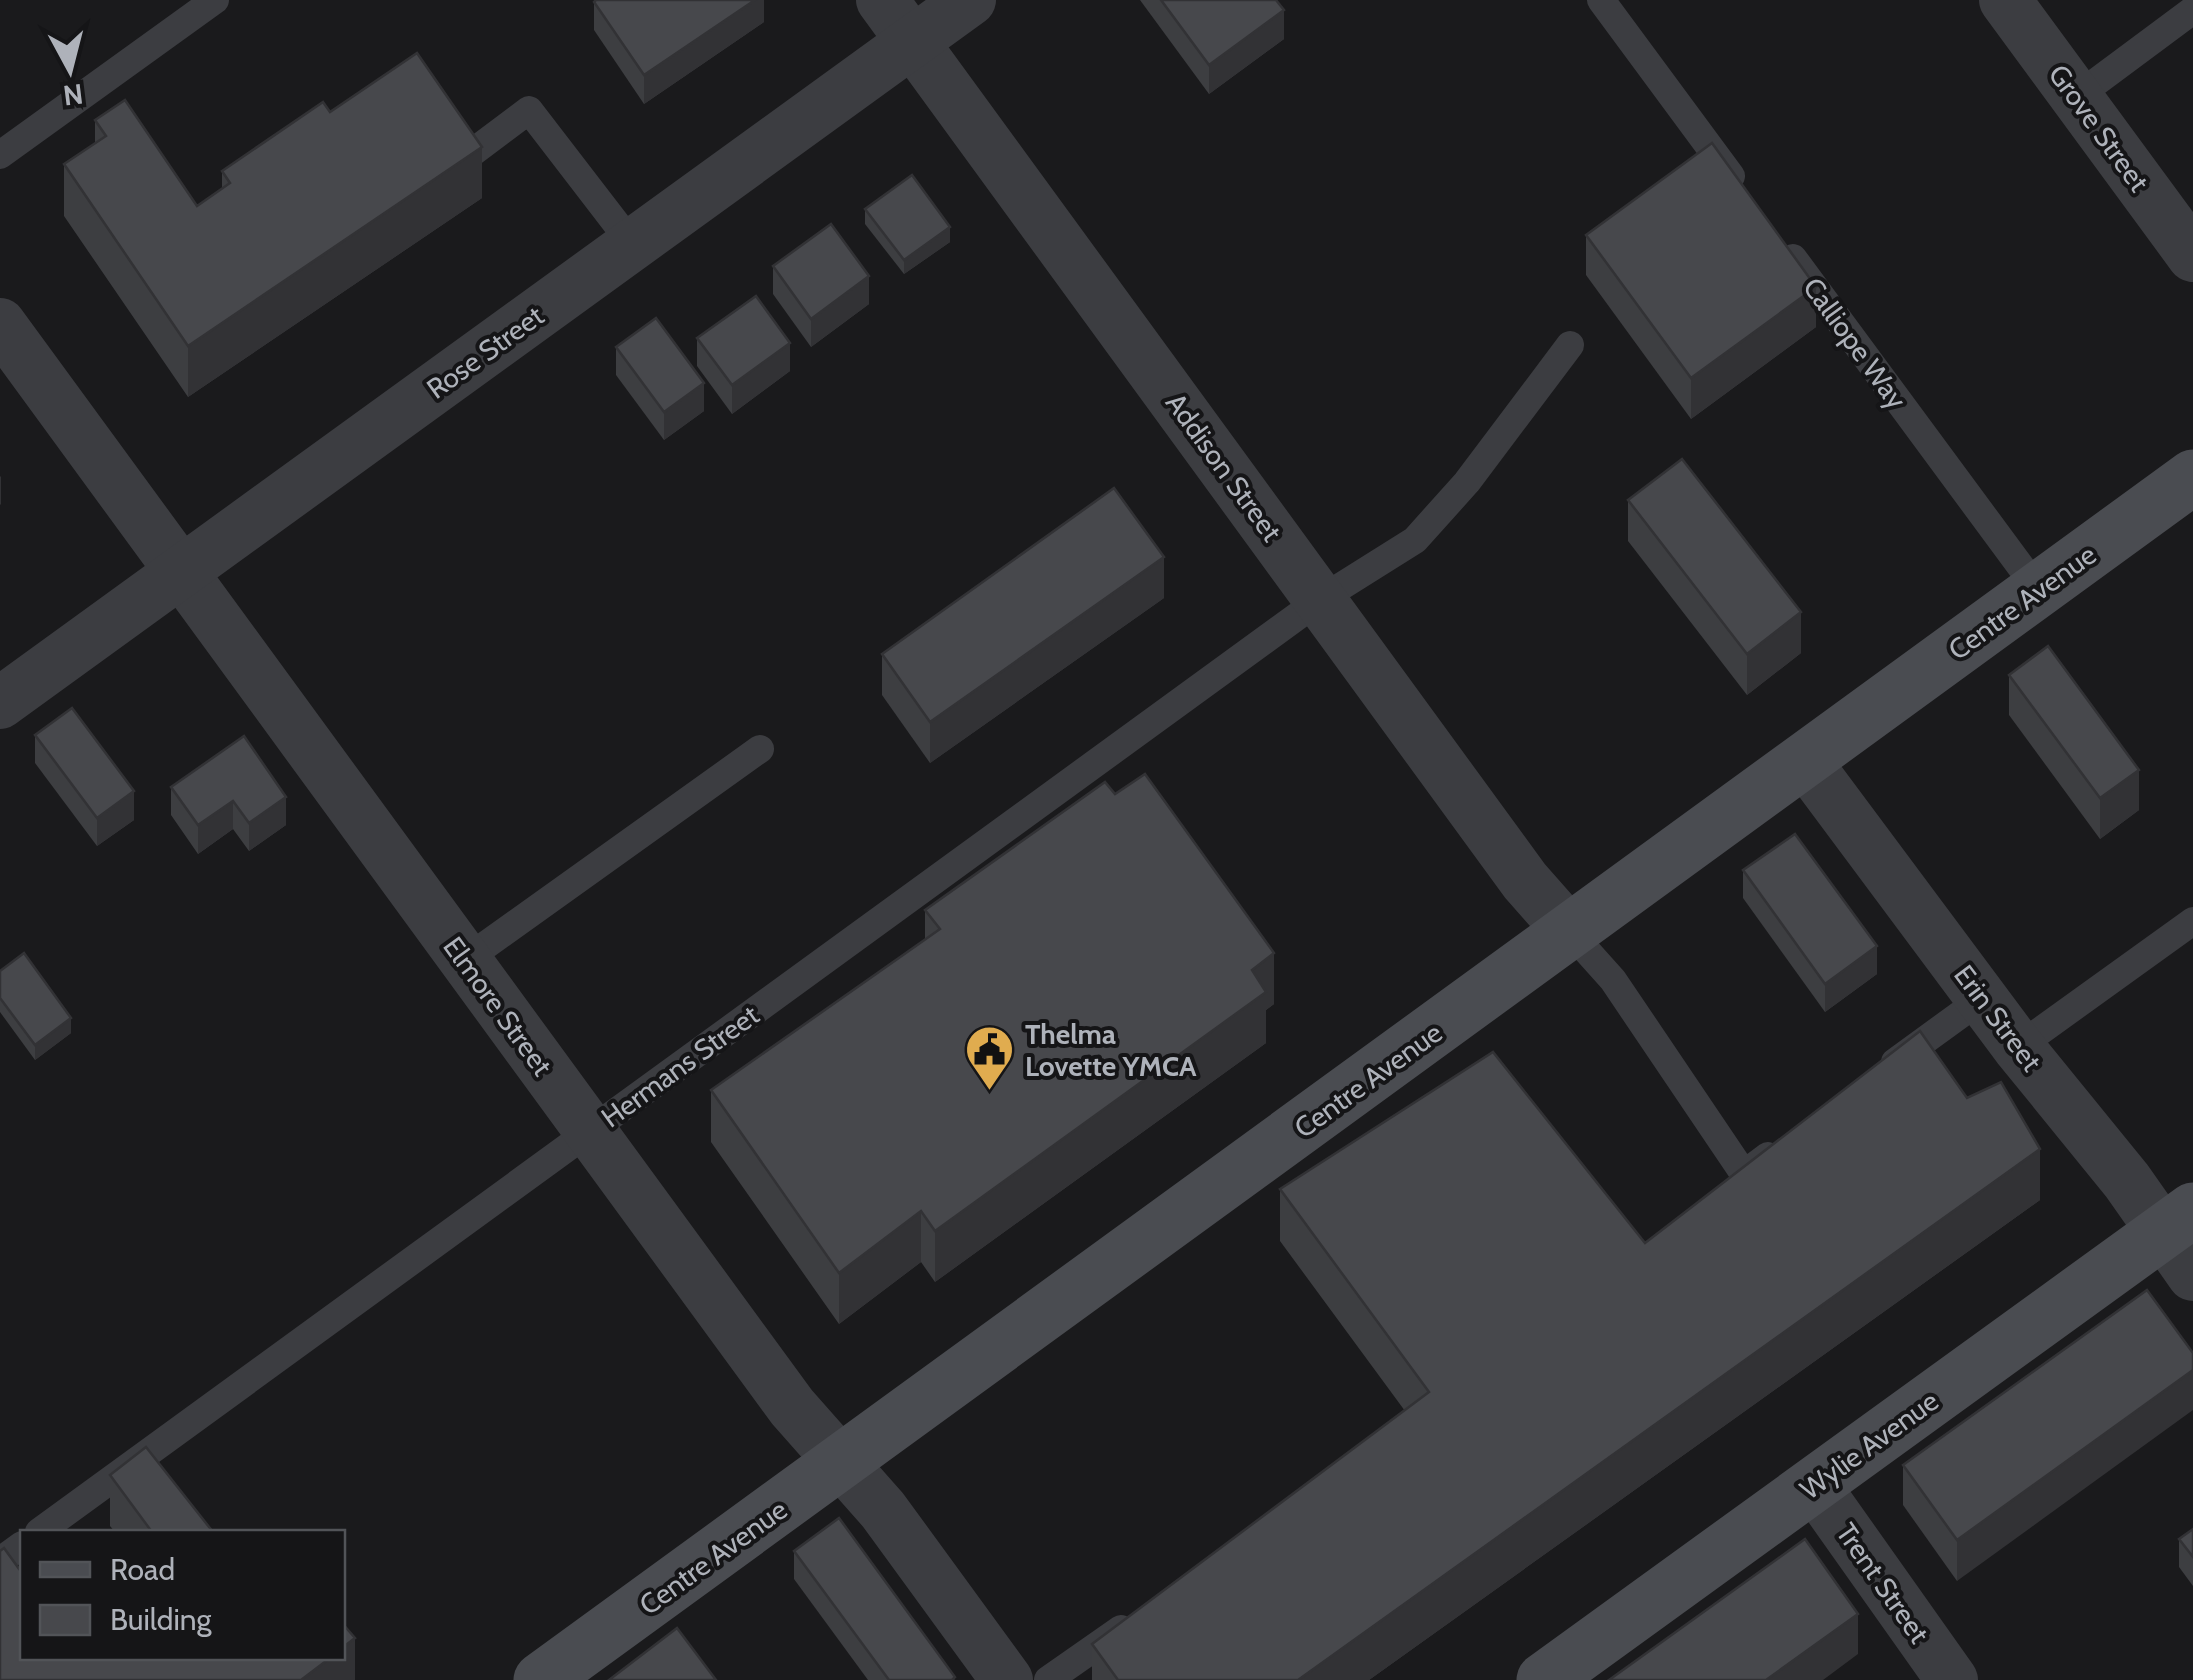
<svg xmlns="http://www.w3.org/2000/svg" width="2193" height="1680" font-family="Cabin,sans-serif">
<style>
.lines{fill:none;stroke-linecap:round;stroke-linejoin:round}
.lane{stroke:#3c3d41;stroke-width:28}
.street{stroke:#3c3d41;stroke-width:52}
.secondary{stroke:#4a4c51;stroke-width:55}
.wall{fill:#3d3e41}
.shaded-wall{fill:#323235}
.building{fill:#47484c;stroke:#323235;stroke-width:2.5}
.labels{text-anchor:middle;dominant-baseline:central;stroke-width:8;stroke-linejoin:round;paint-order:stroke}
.street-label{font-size:28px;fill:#aeb2ba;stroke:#151517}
.poi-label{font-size:28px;font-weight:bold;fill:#aeb2ba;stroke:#151517;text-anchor:start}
</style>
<rect width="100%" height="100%" fill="#1a1a1c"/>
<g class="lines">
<!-- lane -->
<g class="lane">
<path d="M1601 0 1731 176"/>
<path d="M2076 97 2193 10"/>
<path d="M0 155 215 0"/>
<path d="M469 155 529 110 632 244"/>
<path d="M1793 258 2038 590"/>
<path d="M1570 932 1613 980 1744 1174 1768 1156"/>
<path d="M465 960 760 749"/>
<path d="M2018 1047 2193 921"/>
<path d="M1895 1062 1983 998"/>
<path d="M39 1532 1321 599 1415 540 1467 482 1570 345"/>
<path d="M0 1561 22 1545"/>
<path d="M1048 1680 1121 1629"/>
</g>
<!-- street -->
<g class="street">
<path d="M882 0 1525 881 1570 932"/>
<path d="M2005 0 2193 256"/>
<path d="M0 324 792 1407 883 1510 1007 1680"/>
<path d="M0 703 970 0"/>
<path d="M1805 761 2018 1047 2127 1181 2193 1275"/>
<path d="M1814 1485 1952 1680"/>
</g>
<!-- secondary -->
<g class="secondary">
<path d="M541 1680 2193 477"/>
<path d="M1544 1680 2193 1210"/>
</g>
</g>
<!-- wall -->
<g class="wall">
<path d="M764 0V22L644 104 594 30V2Z"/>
<path d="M1140 0H1276L1284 39 1209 94Z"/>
<path d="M330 112 482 198 188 397 64 216V164L95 143V120L197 206 222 189V171Z"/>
<path d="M865 209 950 242 904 274 865 224Z"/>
<path d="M1586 235 1816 327 1691 419 1586 275Z"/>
<path d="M773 266 869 304 811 347 773 294Z"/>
<path d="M697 338 790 371 732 414 697 366Z"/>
<path d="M616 347 704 411 664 440 616 375Z"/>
<path d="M1628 500 1801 653 1747 695 1628 541Z"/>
<path d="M1164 598 930 763 882 695V654Z"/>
<path d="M2009 675 2139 810 2100 839 2009 715Z"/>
<path d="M35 735 134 820 97 846 35 763Z"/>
<path d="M244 736 286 825 249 851 233 829 198 854 171 815V787Z"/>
<path d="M1743 870 1877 974 1825 1012 1743 898Z"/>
<path d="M925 910 1274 1004 1266 1010V1043L935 1282 921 1262 839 1324 711 1142V1090L925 940Z"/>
<path d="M0 971 71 1033 35 1060 0 1012Z"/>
<path d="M1280 1189 1645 1243 2040 1200 1369 1680H1092V1644L1405 1411 1280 1241Z"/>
<path d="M2147 1290 1957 1581 1903 1505V1465Z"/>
<path d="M110 1475 213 1532H115L110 1526Z"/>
<path d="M2193 1529V1586L2179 1567V1539Z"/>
<path d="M794 1551 955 1680H868L794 1579Z"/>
</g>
<!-- shaded-wall -->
<g class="shaded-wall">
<path d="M755 0H764V22L644 104V75Z"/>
<path d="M1284 10V39L1209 94V65Z"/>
<path d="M482 147V198L188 397V346Z"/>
<path d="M950 227V242L904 274V260Z"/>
<path d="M869 276V304L811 347V319Z"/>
<path d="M1816 287V327L1691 419V378Z"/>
<path d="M790 343V371L732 414V385Z"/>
<path d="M704 383V411L664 440V412Z"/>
<path d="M1 476V504L0 505V477Z"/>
<path d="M1164 557V598L930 763V722Z"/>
<path d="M1801 612V653L1747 695V654Z"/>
<path d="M2139 770V810L2100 839V798Z"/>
<path d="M134 791V820L97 846V818Z"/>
<path d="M286 797V825L249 851V823Z"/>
<path d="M233 801V829L198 854V825Z"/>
<path d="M1877 946V974L1825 1012V984Z"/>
<path d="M1274 953V1004L1266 1010V1043L935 1282V1231Z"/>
<path d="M71 1018V1033L35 1060V1045Z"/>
<path d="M2040 1149V1200L1369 1680H1298Z"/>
<path d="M921 1211V1262L839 1324V1273Z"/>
<path d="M2193 1370V1410L1957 1581V1540Z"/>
<path d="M1858 1614V1654L1823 1680H1766Z"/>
<path d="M355 1638V1680H301L330 1658H342V1648Z"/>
</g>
<!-- building -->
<g class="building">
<path d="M596 0H755L644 75 594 2Z"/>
<path d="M1161 0H1276L1284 10 1209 65Z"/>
<path d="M417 53 482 147 188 346 64 164 106 136 95 120 125 100 197 206 230 183 222 171 323 102 330 112Z"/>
<path d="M1712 143 1816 287 1691 378 1586 235Z"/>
<path d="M912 175 950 227 904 260 865 209Z"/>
<path d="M831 224 869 276 811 319 773 266Z"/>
<path d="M756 296 790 343 732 385 697 338Z"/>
<path d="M656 318 704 383 664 412 616 347Z"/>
<path d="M1682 459 1801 612 1747 654 1628 500Z"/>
<path d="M1114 488 1164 557 930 722 882 654Z"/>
<path d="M2048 646 2139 770 2100 798 2009 675Z"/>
<path d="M72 708 134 791 97 818 35 735Z"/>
<path d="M244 736 286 797 249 823 233 801 198 825 171 787Z"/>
<path d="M1145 774 1274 953 1252 970 1266 992 935 1231 921 1211 839 1273 711 1090 940 929 925 910 1105 782 1115 794Z"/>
<path d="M1795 834 1877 946 1825 984 1743 870Z"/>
<path d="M24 953 71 1018 35 1045 0 998V971Z"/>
<path d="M1920 1031 1967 1098 2001 1082 2040 1149 1298 1680H1118L1092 1644 1429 1392 1280 1189 1493 1052 1645 1243Z"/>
<path d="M2147 1290 2193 1353V1370L1957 1540 1903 1465Z"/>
<path d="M146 1447 213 1532H152L110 1475Z"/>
<path d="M839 1518 955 1677 952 1680H889L794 1551Z"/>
<path d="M2193 1529V1557L2179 1539Z"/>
<path d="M1805 1539 1858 1614 1766 1680H1609Z"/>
<path d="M4 1548 22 1573V1658H330L301 1680H0V1551Z"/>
<path d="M342 1623 355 1638 342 1648Z"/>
<path d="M677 1628 716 1680H609Z"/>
</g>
<!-- icons -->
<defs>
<symbol id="civic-pin" viewBox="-11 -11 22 30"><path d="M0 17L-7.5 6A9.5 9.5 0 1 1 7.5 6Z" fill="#e0ac4f" stroke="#151517"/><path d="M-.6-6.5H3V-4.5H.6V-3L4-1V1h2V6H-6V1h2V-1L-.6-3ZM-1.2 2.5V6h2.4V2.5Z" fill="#111"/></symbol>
</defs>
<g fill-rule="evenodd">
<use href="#civic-pin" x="962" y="1022" width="55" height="75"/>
</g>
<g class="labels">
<!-- street labels -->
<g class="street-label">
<text transform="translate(2099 128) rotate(54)">Grove Street</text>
<text transform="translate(1855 343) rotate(54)">Calliope Way</text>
<text transform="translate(485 352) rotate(-36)">Rose Street</text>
<text transform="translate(1224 467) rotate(54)">Addison Street</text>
<text transform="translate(2022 602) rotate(-36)">Centre Avenue</text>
<text transform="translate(498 1006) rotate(54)">Elmore Street</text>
<text transform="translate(1998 1018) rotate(53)">Erin Street</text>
<text transform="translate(680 1066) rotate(-36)">Hermans Street</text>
<text transform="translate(1368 1080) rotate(-36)">Centre Avenue</text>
<text transform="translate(1869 1445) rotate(-36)">Wylie Avenue</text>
<text transform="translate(713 1557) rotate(-36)">Centre Avenue</text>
<text transform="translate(1883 1583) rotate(55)">Trent Street</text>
</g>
<!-- poi labels -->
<g class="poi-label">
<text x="1025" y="1034">Thelma<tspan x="1025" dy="32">Lovette YMCA</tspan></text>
</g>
</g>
<!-- legend -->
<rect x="20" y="1530" width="325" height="130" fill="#151517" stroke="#525458" stroke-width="2.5"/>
<rect x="40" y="1562" width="50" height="15" fill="#4a4c51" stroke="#525458" stroke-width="2.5"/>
<text x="110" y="1580" font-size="30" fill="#aeb2ba">Road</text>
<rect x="40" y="1605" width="50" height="30" fill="#47484c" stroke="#525458" stroke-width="2.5"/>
<text x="110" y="1630" font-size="30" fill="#aeb2ba">Building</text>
<!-- north arrow -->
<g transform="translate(70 70) rotate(173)" stroke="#151517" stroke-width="8" paint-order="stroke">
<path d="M0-8L18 38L0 25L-18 38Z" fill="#aeb2ba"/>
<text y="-15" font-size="28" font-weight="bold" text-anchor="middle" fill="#aeb2ba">N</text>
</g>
</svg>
